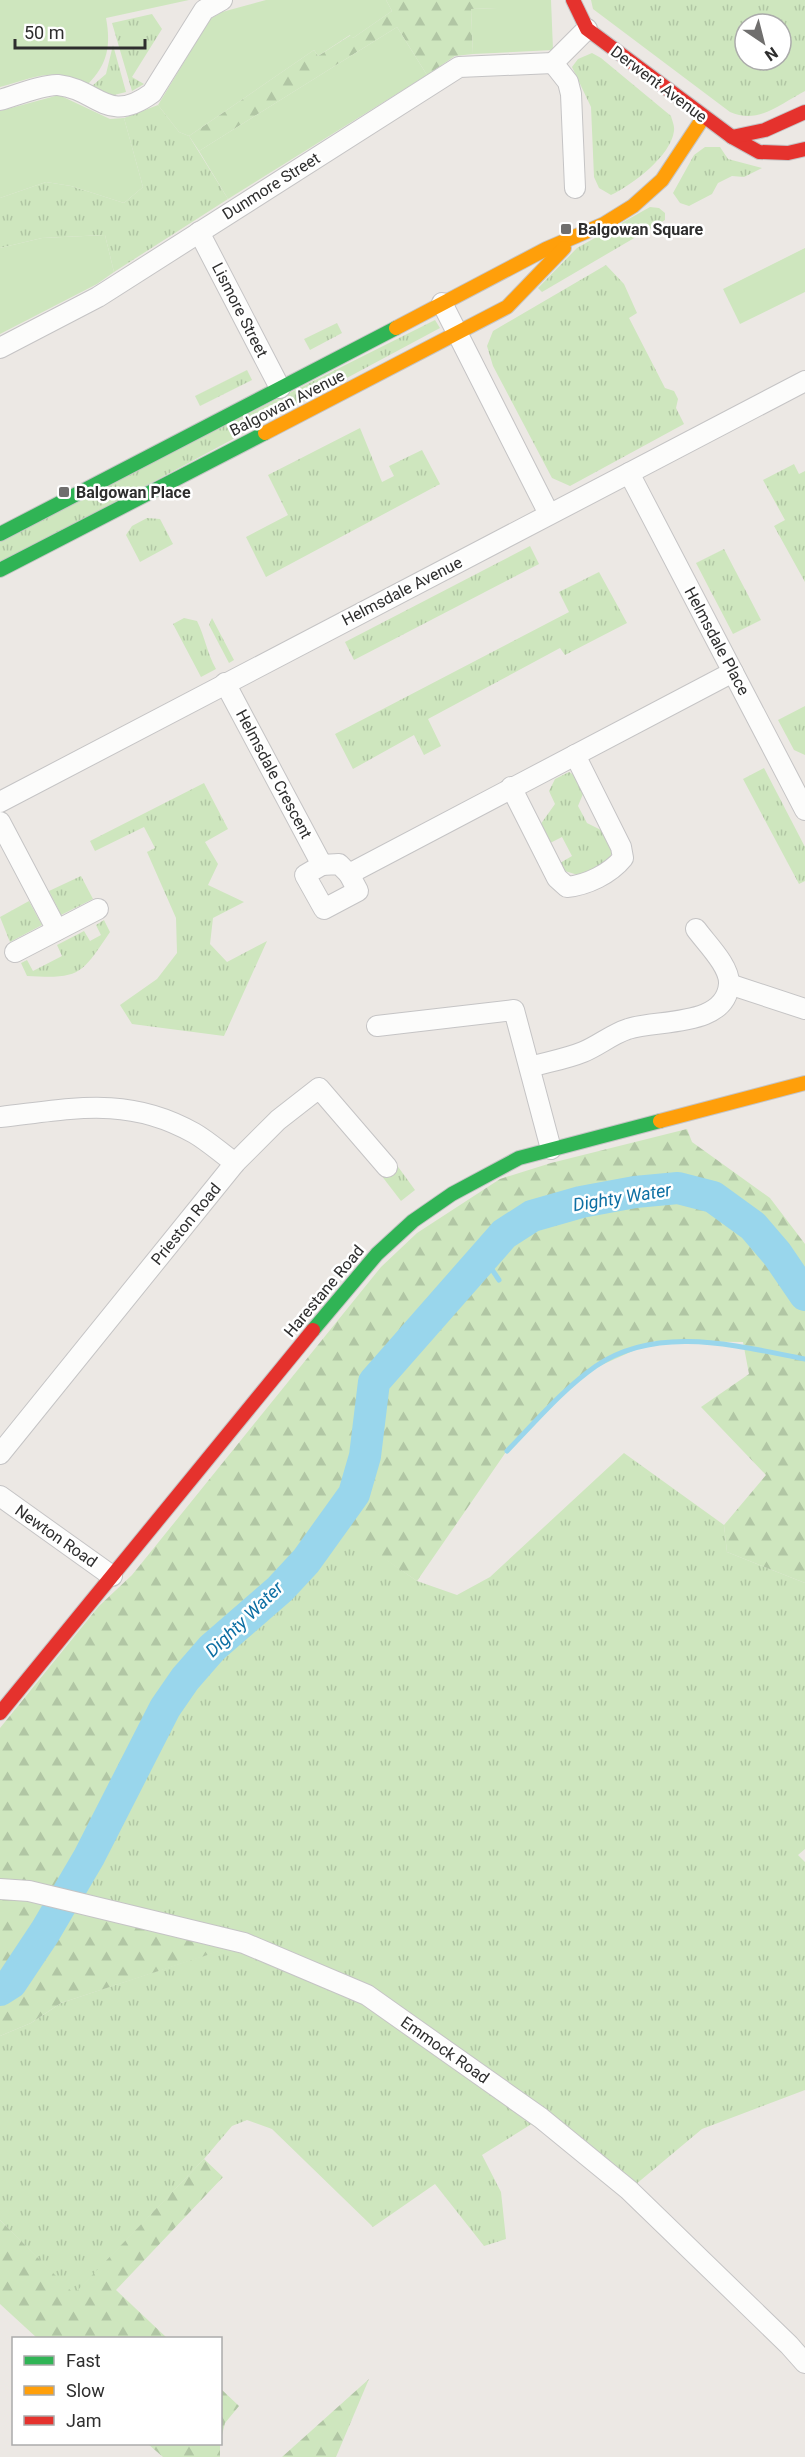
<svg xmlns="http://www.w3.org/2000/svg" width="805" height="2457" font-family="Roboto,sans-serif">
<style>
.grass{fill:url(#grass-tufts);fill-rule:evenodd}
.forest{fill:url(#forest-firs)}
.park{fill:#cee6be}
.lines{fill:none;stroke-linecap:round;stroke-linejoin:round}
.stream{stroke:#99d6ec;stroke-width:5}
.river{stroke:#99d6ec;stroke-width:32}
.street-casing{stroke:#c5c4c5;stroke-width:22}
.fast-casing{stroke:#c5c4c5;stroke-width:16}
.slow-casing{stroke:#c5c4c5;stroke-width:16}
.jam-casing{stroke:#c5c4c5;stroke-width:16}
.street{stroke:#fcfcfb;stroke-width:20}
.fast{stroke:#30b455;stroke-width:14}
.slow{stroke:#ff9f0a;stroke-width:14}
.jam{stroke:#e5322d;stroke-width:14}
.poi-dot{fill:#706f6e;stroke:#fff;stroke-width:2}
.labels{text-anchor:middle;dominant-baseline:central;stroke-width:5;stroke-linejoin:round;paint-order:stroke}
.street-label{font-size:16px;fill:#2e2e2e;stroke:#fff}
.poi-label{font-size:16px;font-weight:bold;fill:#2e2e2e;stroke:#fff;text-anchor:start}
.water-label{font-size:18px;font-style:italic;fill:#0d6fa3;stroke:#fff}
</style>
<defs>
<pattern id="grass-tufts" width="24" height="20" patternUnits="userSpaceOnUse" patternTransform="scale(1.5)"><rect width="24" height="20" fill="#cee6be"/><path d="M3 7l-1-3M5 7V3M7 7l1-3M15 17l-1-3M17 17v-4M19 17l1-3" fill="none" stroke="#b1c6a4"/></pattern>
<pattern id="forest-firs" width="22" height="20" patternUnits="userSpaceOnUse" patternTransform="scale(1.5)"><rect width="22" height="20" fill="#cee6be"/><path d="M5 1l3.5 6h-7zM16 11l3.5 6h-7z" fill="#b1c6a4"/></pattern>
</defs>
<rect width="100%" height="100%" fill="#ece8e4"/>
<!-- grass -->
<g class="grass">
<path d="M591 0H805V91C780 104 758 125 730 112L593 9ZM745 24H781V60H745Z"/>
<path d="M152 14 162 29 132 77 144 84 132 91 112 23Z"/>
<path d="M113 45 126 92 110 96 92 86 106 74Z"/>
<path d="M592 53 601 58 671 116C672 120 675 127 674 131 671 156 632 185 611 195L599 188 594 177 591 107 572 67 578 59Z"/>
<path d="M158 105 179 132 189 136 228 199 114 272 105 235 42 238 0 248V198L46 182 71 186 124 203 143 187 124 118Z"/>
<path d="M705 147H720L728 159 762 168 744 177 732 176 718 183 712 194 689 206 680 203 673 193 694 155Z"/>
<path d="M650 207 659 208 665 213V220L542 292 538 288 577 248Z"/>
<path d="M606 265 624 284 637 313 629 318 665 388 674 391 678 399 676 408 684 424 570 486 552 478 493 366 487 346 493 331Z"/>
<path d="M435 320 440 328 0 564V538Z"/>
<path d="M337 323 342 333 310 350 304 339Z"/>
<path d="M247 370 252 380 200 406 195 396Z"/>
<path d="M360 428 382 482 394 476 389 466 422 450 440 484 266 577 246 537 288 515 268 475Z"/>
<path d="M794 464 799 474 805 471V582L774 526 785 520 763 480Z"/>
<path d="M147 518 160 519 173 544 140 562 126 535 132 526Z"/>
<path d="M530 546 539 564 354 660 345 642Z"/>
<path d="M724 549 761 620 733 634 696 563Z"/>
<path d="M599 572 627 623 565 655 560 648 428 719 441 746 424 755 414 735 353 769 335 734 569 612 559 592Z"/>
<path d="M184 618 197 621C205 637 207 653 216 669L201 677 173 624Z"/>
<path d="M212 618 234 660 229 663 209 625Z"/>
<path d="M805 706V755L794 750 778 720Z"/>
<path d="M764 768 805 847V881L799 884 743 779Z"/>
<path d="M569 772 579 778 585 789 578 806 587 823 605 832 612 845 611 855 607 863 581 876 565 871 560 863 572 856 562 837 550 843 540 825 555 804 549 791 555 779Z"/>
<path d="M204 783 228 829 205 842 218 864 208 885 244 902 213 918 210 944 227 962 267 941 224 1036 132 1024 120 1005 157 979 177 953 176 918 147 852 155 848 144 827 95 851 90 841Z"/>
<path d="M81 876 93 899 61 915 49 891Z"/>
<path d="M29 901 42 925 10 942 0 917Z"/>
<path d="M104 920 110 932C81 975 80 979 27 976L21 963 27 960 33 971 62 956 57 945 84 931 90 941 101 935 96 925Z"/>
<path d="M396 1164 415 1190 401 1201 381 1175Z"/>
<path d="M624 1453 724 1525 727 1552 805 1583V1849L798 1855 805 1862V2090L702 2129 629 2190 541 2118 482 2155 501 2192 506 2239 484 2246 435 2184 373 2227 272 2129 247 2120 232 2126 204 2159 74 2295 0 2220V2036L31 2023 61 2003 242 1943 65 1901 141 1752 306 1561 334 1523 417 1581 457 1595 490 1577Z"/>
</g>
<!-- forest -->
<g class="forest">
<path d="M386 0H497L498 8 471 9 473 54 455 56 427 75 397 27 199 151 189 136 314 50 318 56 351 35 353 38 392 11Z"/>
<path d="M687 1129 692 1142 770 1198 805 1244V1583L727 1552 724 1525 766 1475 701 1407 749 1374 743 1342 655 1341 586 1372 508 1449 417 1581 333 1524 306 1561 141 1752 65 1901 244 1943 61 2003 31 2023 0 2036V1728L99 1606 132 1575 381 1267 417 1233 500 1179 551 1163Z"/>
<path d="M204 2159 223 2177 116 2290 167 2338H37L0 2304V2220L74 2294Z"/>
<path d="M369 2379 336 2457H282Z"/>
<path d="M221 2389 239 2406 225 2423 220 2443Z"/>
<path d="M148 2444H220V2457H163Z"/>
</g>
<!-- park -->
<g class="park">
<path d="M0 0H189L106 18C111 45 108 64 88 84 52 67 37 77 0 87Z"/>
<path d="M266 0H386L392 11 353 38 350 35 318 56 314 50 189 136 179 132 158 105 210 19 222 12Z"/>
<path d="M497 0H551L553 50 473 54 471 9 497 8Z"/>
<path d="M397 27 427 75 228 199 199 151Z"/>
<path d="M59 95 110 119 124 118 143 187 124 203 71 186 46 182 0 198V111Z"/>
<path d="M105 235 114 272 97 284 0 334V248L42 238Z"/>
<path d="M805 248V292L740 324 723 289Z"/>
</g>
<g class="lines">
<!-- stream -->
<g class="stream">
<path d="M485 1259 499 1280"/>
<path d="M507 1451C535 1422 563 1389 596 1366 658 1324 737 1346 805 1359"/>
</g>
<!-- river -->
<path class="river" d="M0 1990 11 1983 45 1932 89 1857 165 1708 185 1679 212 1648 280 1589 306 1561 354 1494 365 1456 374 1382 504 1234 532 1216 581 1202 635 1192 678 1188 713 1197 753 1226 777 1254 805 1295"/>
<defs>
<g id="street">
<path d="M0 100C14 96 45 84 58 85 98 89 107 126 152 93L204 10 222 0"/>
<path d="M575 188 571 94 568 82 553 63 587 29"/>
<path d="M199 232 280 388"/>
<path d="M442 303 549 514"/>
<path d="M0 348 98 297 459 67 553 63"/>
<path d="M629 473 805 810"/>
<path d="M225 683 322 865 339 864 349 874 733 672"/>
<path d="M511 787 557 878 567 887C587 885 610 874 623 858L621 847 575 755"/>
<path d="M0 802 805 381"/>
<path d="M0 822 57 930"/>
<path d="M322 865 305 875 324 909 358 891 349 874"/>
<path d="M15 952 98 909"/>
<path d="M729 984 805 1009"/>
<path d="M377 1026 514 1010 551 1149"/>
<path d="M530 1067C547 1062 566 1059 583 1052 598 1046 612 1034 628 1029 656 1019 726 1028 729 984 730 966 706 943 696 929"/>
<path d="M0 1117C71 1109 127 1095 194 1133 208 1141 221 1153 235 1163"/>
<path d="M0 1454 235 1163 278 1120 319 1088 387 1167"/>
<path d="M0 1496 112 1576"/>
<path d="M0 1889 29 1891 244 1943 367 1995 541 2118 629 2190 789 2345 805 2363"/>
</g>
<g id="fast">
<path d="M0 534 396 328"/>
<path d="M0 570 265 433"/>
<path d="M313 1330 377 1254 413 1221 452 1194 519 1158 660 1121"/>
</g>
<g id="slow">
<path d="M396 328 546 249 604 224 633 206 662 180 703 118"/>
<path d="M265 433 507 307 564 248"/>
<path d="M660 1121 805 1083"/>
</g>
<g id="jam">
<path d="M573 0 587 29 732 137 759 152 788 153 805 149"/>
<path d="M732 137 765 130 805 112"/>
<path d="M0 1713 313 1330"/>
</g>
</defs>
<!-- street casing -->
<use href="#street" class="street-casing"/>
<!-- fast casing -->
<use href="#fast" class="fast-casing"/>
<!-- slow casing -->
<use href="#slow" class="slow-casing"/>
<!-- jam casing -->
<use href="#jam" class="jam-casing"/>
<!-- street -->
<use href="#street" class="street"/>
<!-- fast -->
<use href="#fast" class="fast"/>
<!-- slow -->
<use href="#slow" class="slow"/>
<!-- jam -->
<use href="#jam" class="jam"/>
</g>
<!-- markers -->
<g class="poi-dot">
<rect x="560" y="223" width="12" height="12" rx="3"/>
<rect x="58" y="486" width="12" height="12" rx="3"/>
</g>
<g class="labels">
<!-- street labels -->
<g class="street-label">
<text transform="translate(659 84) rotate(37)">Derwent Avenue</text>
<text transform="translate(271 186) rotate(-32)">Dunmore Street</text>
<text transform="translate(240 310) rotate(63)">Lismore Street</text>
<text transform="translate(287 403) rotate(-27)">Balgowan Avenue</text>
<text transform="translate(402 591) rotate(-27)">Helmsdale Avenue</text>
<text transform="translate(717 641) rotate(62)">Helmsdale Place</text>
<text transform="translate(274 774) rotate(62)">Helmsdale Crescent</text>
<text transform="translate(186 1224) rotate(-51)">Prieston Road</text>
<text transform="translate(324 1291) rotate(-50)">Harestane Road</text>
<text transform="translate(56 1536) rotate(35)">Newton Road</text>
<text transform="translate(445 2050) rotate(35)">Emmock Road</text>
</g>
<!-- poi labels -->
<g class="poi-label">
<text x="578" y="229">Balgowan Square</text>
<text x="76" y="492">Balgowan Place</text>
</g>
<!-- water labels -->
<g class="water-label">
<text transform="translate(622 1197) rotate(-9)">Dighty Water</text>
<text transform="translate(244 1619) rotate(-44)">Dighty Water</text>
</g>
</g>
<!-- legend -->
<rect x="12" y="2337" width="210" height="108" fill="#ffffff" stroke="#ababab" stroke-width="1.5"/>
<rect x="24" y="2356" width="30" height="9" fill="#30b455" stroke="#ababab" stroke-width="1.5"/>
<text x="66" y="2367" font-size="18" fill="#2e2e2e">Fast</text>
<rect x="24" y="2386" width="30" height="9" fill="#ff9f0a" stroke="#ababab" stroke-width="1.5"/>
<text x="66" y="2397" font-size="18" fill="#2e2e2e">Slow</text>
<rect x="24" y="2416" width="30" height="9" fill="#e5322d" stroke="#ababab" stroke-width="1.5"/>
<text x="66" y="2427" font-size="18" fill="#2e2e2e">Jam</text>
<!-- north arrow -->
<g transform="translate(763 42) rotate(145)"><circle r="28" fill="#ffffff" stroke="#ababab" stroke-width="1.5"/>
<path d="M0-4.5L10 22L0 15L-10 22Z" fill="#706f6e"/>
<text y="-9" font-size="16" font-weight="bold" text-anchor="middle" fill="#2e2e2e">N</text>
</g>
<!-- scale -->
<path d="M15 39v9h130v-9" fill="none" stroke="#2e2e2e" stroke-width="3"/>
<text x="24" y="39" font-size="18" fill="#2e2e2e" stroke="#ffffff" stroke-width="4.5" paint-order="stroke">50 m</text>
</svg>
